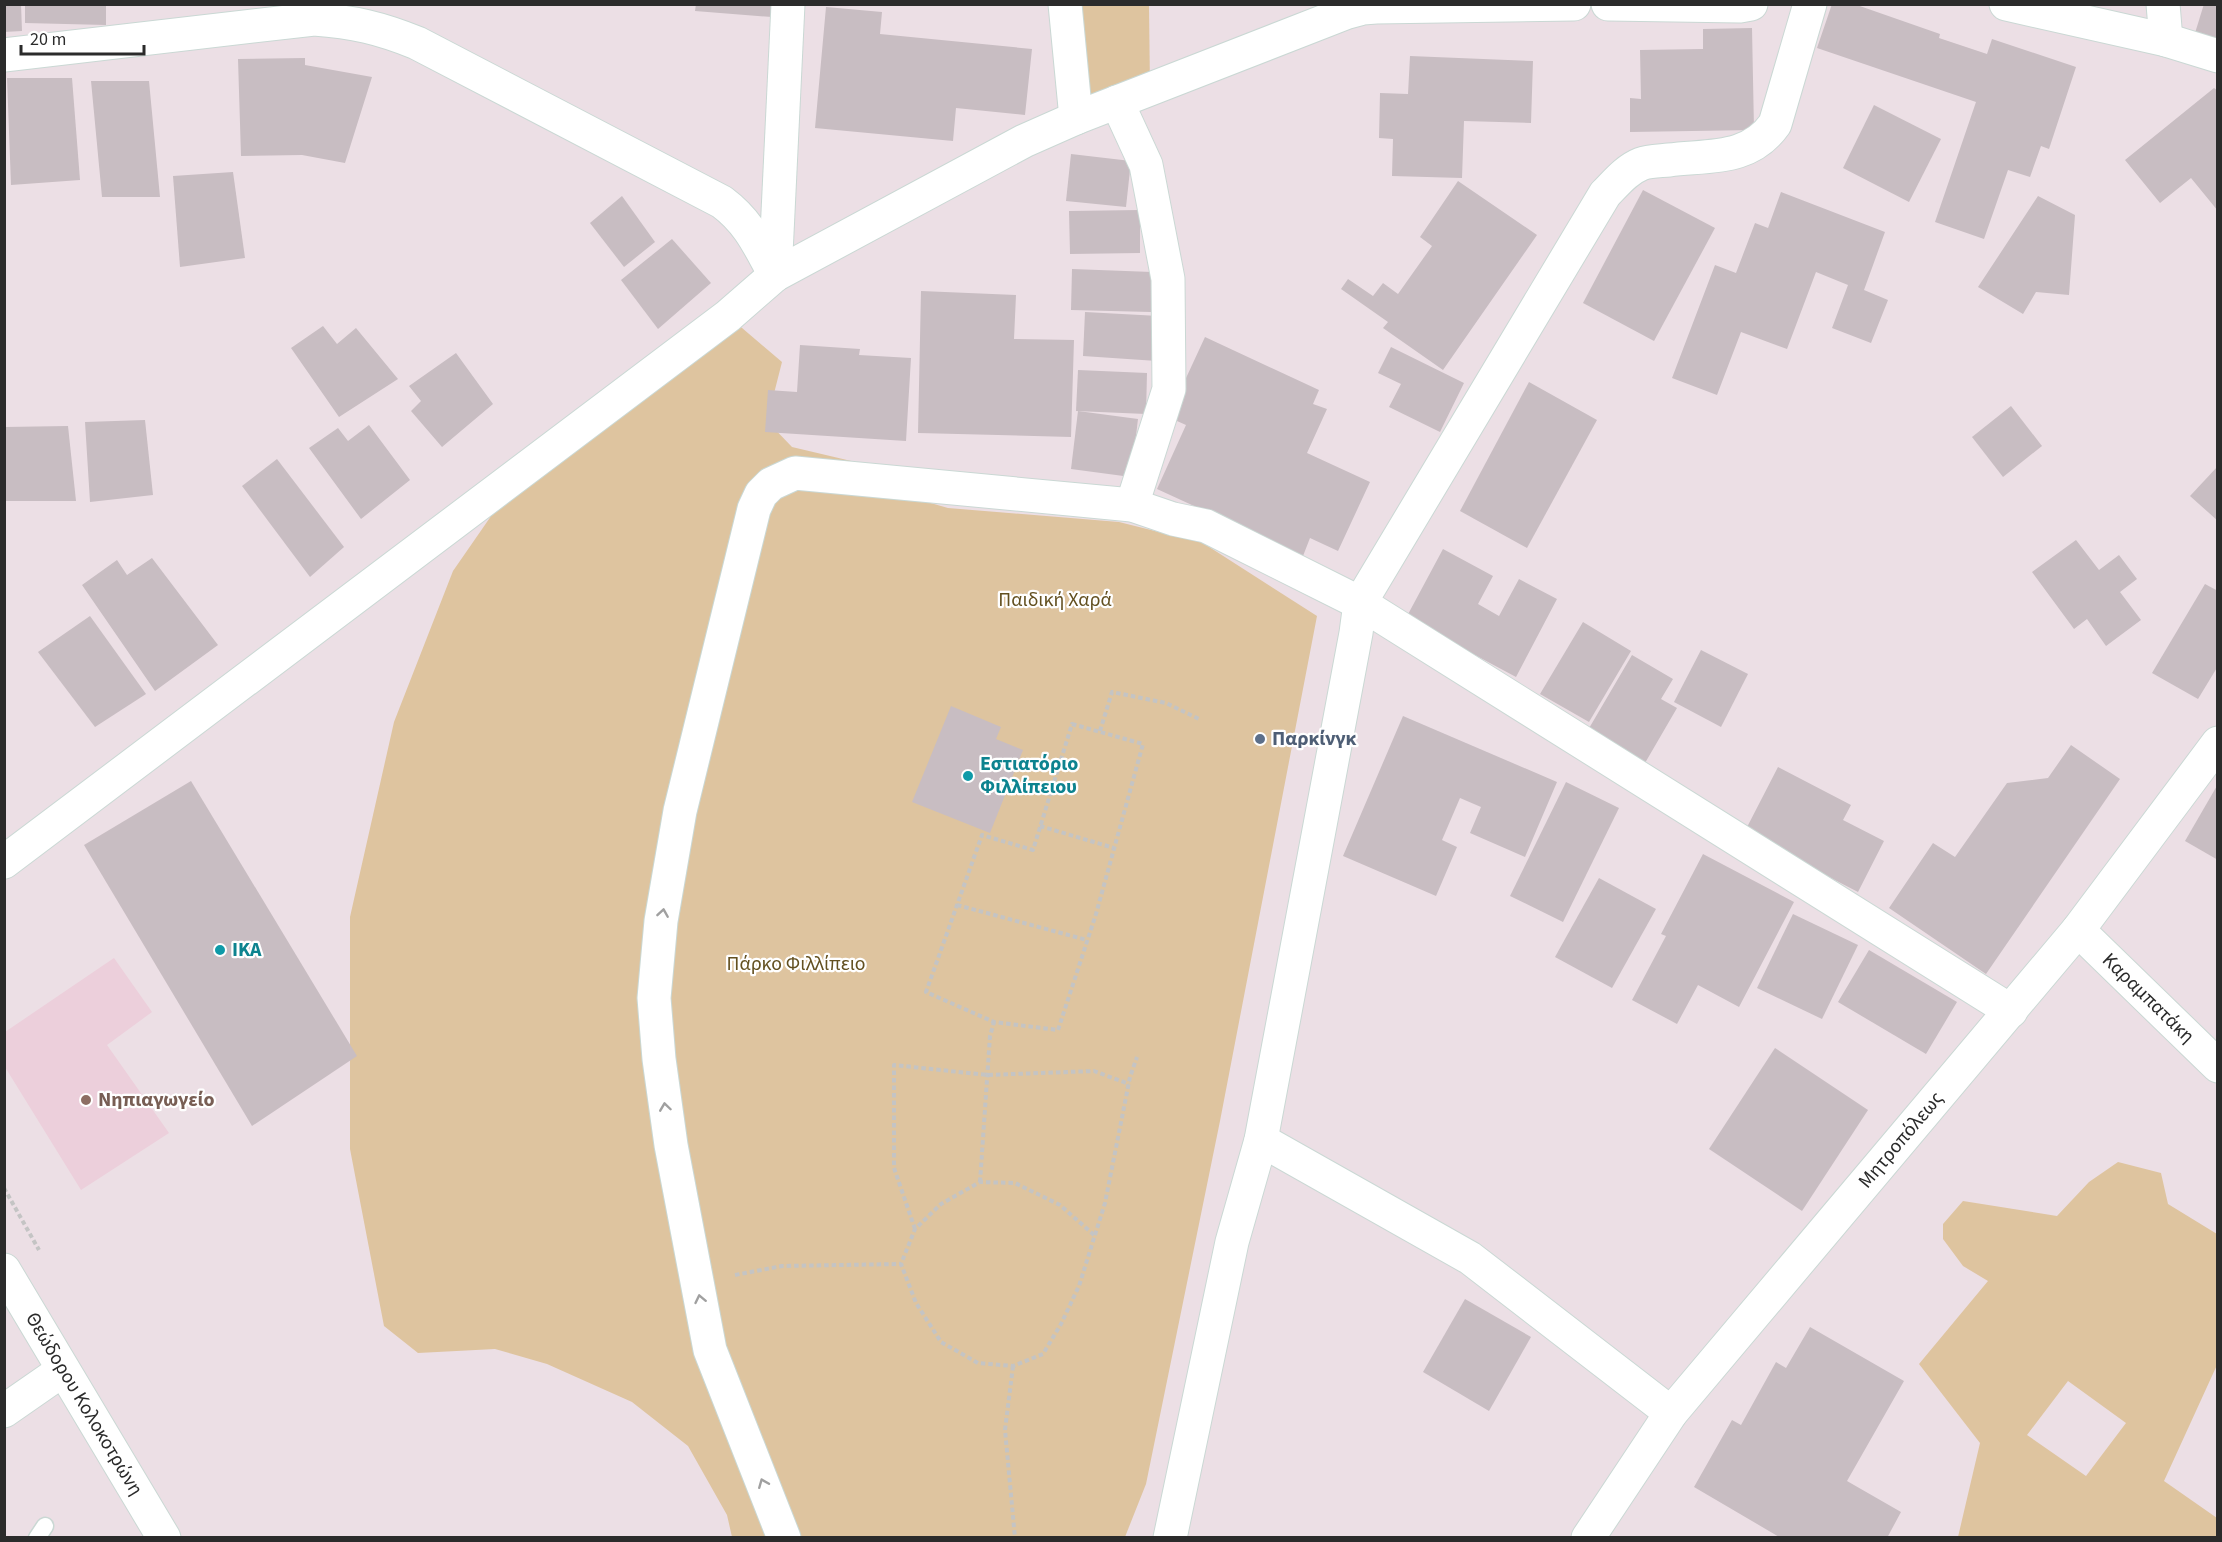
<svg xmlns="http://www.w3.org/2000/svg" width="2222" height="1542" font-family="'Source Sans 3',sans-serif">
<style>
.education{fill:#eccfdb}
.green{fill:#dec49f;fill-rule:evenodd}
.building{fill:#c8bdc2}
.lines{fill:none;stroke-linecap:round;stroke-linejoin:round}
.service-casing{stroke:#cad8d4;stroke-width:19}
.minor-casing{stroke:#cad8d4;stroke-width:35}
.tertiary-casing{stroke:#cad8d4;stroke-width:35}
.secondary-casing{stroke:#cad8d4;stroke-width:35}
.path{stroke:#c4c4c4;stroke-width:4;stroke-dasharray:4.5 3;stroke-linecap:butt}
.service{stroke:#fff;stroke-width:16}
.minor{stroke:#fff;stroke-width:33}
.tertiary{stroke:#fff;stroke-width:33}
.secondary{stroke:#fff;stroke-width:33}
.oneway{stroke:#a0a0a0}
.service-dot{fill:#5c6f8a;stroke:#fff;stroke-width:2}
.culture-dot{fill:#0f9aa8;stroke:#fff;stroke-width:2}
.education-dot{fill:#8d6e63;stroke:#fff;stroke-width:2}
.labels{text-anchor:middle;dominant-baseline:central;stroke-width:4.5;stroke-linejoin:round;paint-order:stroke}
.park-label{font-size:20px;fill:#635020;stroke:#fff}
.service-label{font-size:20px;font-weight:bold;fill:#4e5e75;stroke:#fff;text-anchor:start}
.culture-label{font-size:20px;font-weight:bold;fill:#0d838f;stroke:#fff;text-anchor:start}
.street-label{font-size:20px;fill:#2b2b2b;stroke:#fff}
.education-label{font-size:20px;font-weight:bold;fill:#785e54;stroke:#fff;text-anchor:start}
</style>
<rect width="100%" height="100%" fill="#ecdfe5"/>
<!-- education -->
<path class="education" d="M114 958 152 1012 107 1045 169 1133 81 1190 5 1067V1032Z"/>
<!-- green -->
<g class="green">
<path d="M1065 5H1149L1150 90 1076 118Z"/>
<path d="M728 316 782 362 767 421 792 447 885 469 906 496 948 508 1119 522 1203 543 1317 616 1220 1121 1146 1484 1125 1537H732L727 1515 688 1446 632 1402 547 1364 495 1349 418 1353 384 1326 350 1149V917L394 722 453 571 523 470Z"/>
<path d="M2118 1162 2161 1173 2168 1204 2217 1234V1365L2164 1481 2217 1518V1537H1958L1980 1443 1919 1364 1988 1281 1963 1266 1943 1239V1224L1963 1201 2057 1216 2089 1182ZM2068 1381 2126 1423 2086 1476 2027 1435Z"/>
</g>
<!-- building -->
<g class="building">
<path d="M4 4H21L22 31 4 32Z"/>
<path d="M25 4H106V25L25 23Z"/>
<path d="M696 4H773L772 17 695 11Z"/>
<path d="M1832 4H1854L1940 34 1939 38 1987 54 1992 39 2076 67 2049 149 2041 146 2030 177 2008 170 1984 239 1935 222 1976 102 1817 48Z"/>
<path d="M2204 4H2218V39L2195 33Z"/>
<path d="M826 7 882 12 880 34 1032 49 1025 115 956 108 953 141 815 128Z"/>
<path d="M1752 28 1754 130 1630 132V98L1641 99 1640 50 1703 49V29Z"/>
<path d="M1410 56 1533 61 1531 123 1464 121 1462 178 1392 176 1393 139 1379 138 1380 93 1408 94Z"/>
<path d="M305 58V65L372 77 345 163 302 155 241 156 238 59Z"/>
<path d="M7 78H72L80 180 11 185Z"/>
<path d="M91 81H149L160 197H102Z"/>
<path d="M2214 88 2218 91V211L2191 178 2160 203 2125 160Z"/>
<path d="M1874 105 1941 139 1909 202 1843 168Z"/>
<path d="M1071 154 1131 161 1126 207 1066 201Z"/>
<path d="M233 172 245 258 180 267 173 176Z"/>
<path d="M1458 181 1537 235 1443 370 1383 328 1388 322 1341 289 1348 279 1373 296 1383 283 1398 294 1432 246 1420 237Z"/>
<path d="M1643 190 1715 228 1654 341 1583 303Z"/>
<path d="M1781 192 1885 232 1864 290 1888 300 1871 343 1832 328 1848 285 1816 272 1787 349 1741 332 1717 395 1672 378 1715 265 1736 273 1755 223 1768 228Z"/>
<path d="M622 196 655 242 624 267 590 223Z"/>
<path d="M2038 196 2075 215 2069 295 2036 292 2023 314 1978 287Z"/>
<path d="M1140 210V253L1070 254 1069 211Z"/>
<path d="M672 239 711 283 658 329 621 280Z"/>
<path d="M1072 269 1152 272 1151 312 1071 310Z"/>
<path d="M921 291 1016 295 1014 339 1074 340 1071 437 918 433Z"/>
<path d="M1085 312 1159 316 1157 361 1083 356Z"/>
<path d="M323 326 337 344 356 328 398 379 339 417 291 348Z"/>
<path d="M1205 337 1319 390 1313 404 1327 409 1307 453 1370 482 1338 551 1310 538 1303 556 1157 489 1186 425 1168 417Z"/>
<path d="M800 345 860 349 859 355 911 358 906 441 765 432 768 390 797 392Z"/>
<path d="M1391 347 1464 383 1440 432 1389 407 1401 384 1378 373Z"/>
<path d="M456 353 493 404 442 447 411 411 421 401 409 386Z"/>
<path d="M1078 370 1147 373 1146 414 1076 411Z"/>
<path d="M1529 382 1597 420 1527 548 1460 511Z"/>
<path d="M2011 406 2042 446 2003 477 1972 437Z"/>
<path d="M1078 411 1138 419 1131 477 1071 469Z"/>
<path d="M145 420 153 495 90 502 85 422Z"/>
<path d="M369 425 410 480 361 519 309 448 338 428 348 441Z"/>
<path d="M68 426 76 501H4L5 427Z"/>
<path d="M277 459 344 547 310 577 242 486Z"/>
<path d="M2218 466V521L2190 496Z"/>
<path d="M2076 540 2099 570 2119 555 2137 579 2120 592 2141 620 2106 646 2087 619 2074 629 2032 572Z"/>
<path d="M1443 549 1493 576 1478 604 1499 616 1519 579 1557 599 1516 677 1406 618Z"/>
<path d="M152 558 218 645 155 691 82 585 117 560 127 575Z"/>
<path d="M2205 584 2218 591V666L2198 699 2152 673Z"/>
<path d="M90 616 146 694 95 727 38 652Z"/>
<path d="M1583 622 1631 651 1589 722 1540 694Z"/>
<path d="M1701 650 1748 674 1721 727 1674 702Z"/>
<path d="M1632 655 1673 679 1661 699 1677 708 1645 763 1588 730Z"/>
<path d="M951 706 1001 727 996 739 1023 750 990 833 912 802Z"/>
<path d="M1403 716 1557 782 1525 857 1470 833 1481 807 1460 798 1442 840 1457 847 1436 896 1343 856Z"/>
<path d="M2071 745 2120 779 1986 974 1889 908 1933 843 1955 857 2007 783 2048 778Z"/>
<path d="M1778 767 1851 805 1843 820 1884 841 1858 892 1744 833Z"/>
<path d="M191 781 357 1056 252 1126 84 845Z"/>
<path d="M1566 782 1619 808 1563 922 1510 896Z"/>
<path d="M2218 784V860L2185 841Z"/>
<path d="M1703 854 1794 902 1739 1007 1698 985 1677 1024 1632 1000 1666 936 1661 934Z"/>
<path d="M1599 878 1656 909 1612 988 1555 957Z"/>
<path d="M1793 914 1858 945 1822 1019 1757 988Z"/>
<path d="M1869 950 1957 1002 1926 1054 1838 1002Z"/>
<path d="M1775 1048 1868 1110 1802 1211 1709 1149Z"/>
<path d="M1465 1299 1531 1337 1489 1411 1423 1372Z"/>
<path d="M1810 1327 1904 1381 1847 1481 1901 1512 1887 1538H1781L1694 1487 1732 1420 1741 1425 1776 1362 1786 1368Z"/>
</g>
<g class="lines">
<defs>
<path id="service" d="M37 1538 45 1526"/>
<g id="minor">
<path d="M1065 4 1076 118"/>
<path d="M1608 4 1740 6 1751 4"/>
<path d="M2006 4 2166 40 2218 56"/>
<path d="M2163 4 2166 40"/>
<path d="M4 55 314 19C354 22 380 28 417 43L722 202C750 223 759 246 775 275"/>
<path d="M1117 102 1146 165 1168 279 1169 389 1132 505"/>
<path d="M775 275 788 4"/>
<path d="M4 862 728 316 775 275 1024 141 1076 118 1348 12 1363 8 1376 7 1574 4"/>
<path id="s1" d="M2078 930 2218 1066"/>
<path d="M1261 1140 1470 1258 1671 1413"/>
<path d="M4 1411 63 1370"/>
<path d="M784 1538 710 1350 671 1145 659 1059 654 998 661 921 680 811 754 509 761 494 771 484 795 473 1132 505 1173 519 1206 526 1360 603 2011 1011"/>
<path d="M1170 1538 1232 1242 1261 1140 1356 633 1360 603 1605 194C1616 183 1626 170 1641 164 1649 161 1660 161 1669 160 1709 155 1749 161 1775 124L1810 4"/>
</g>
<g id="tertiary">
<path id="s2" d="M4 1270 164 1538"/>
</g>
<g id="secondary">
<path id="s3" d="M1588 1538 1671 1413 2078 930 2218 743"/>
</g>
</defs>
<!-- service casing -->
<use href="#service" class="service-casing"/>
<!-- minor casing -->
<use href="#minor" class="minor-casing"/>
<!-- tertiary casing -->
<use href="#tertiary" class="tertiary-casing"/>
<!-- secondary casing -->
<use href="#secondary" class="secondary-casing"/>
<!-- path -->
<g class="path">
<path d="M1072 724 1143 744 1096 914 1058 1030 994 1022 926 992 982 835 1033 850Z"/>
<path d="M1100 731 1112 692 1166 703 1201 720"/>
<path d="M1040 826 1114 848"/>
<path d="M957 905 1087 940"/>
<path d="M980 1182 990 1036 994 1022"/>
<path d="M4 1188 39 1250"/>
<path d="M915 1229 894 1168V1065L987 1075 1094 1071 1129 1084"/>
<path d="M1094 1235 1060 1205 1015 1183 980 1182 941 1204 915 1229 901 1264 916 1303 941 1342 978 1363 1013 1366 1043 1354 1061 1324 1079 1286 1105 1203 1130 1077 1137 1057"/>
<path d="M735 1275 782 1266 901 1264"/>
<path d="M1013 1366 1005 1430 1015 1538"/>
</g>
<!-- service -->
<use href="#service" class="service"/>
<!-- minor -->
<use href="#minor" class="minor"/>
<!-- tertiary -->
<use href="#tertiary" class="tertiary"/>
<!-- secondary -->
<use href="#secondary" class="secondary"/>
</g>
<!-- one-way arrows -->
<defs><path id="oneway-chevron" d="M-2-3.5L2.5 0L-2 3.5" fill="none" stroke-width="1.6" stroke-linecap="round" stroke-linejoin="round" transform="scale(1.5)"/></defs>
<g class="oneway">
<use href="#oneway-chevron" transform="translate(663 913) rotate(-81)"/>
<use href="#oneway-chevron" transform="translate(665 1107) rotate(-98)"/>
<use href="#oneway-chevron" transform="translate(700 1299) rotate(-102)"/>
<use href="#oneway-chevron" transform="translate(763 1483) rotate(-112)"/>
</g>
<!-- markers -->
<circle class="service-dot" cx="1260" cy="739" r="6"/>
<g class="culture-dot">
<circle cx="968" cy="776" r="6"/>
<circle cx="220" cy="950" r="6"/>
</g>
<circle class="education-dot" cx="86" cy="1100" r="6"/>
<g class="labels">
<!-- park labels -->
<g class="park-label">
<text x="1055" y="600">Παιδική Χαρά</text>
<text x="796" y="964">Πάρκο Φιλλίπειο</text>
</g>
<!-- service labels -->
<g class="service-label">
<text x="1272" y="739">Παρκίνγκ</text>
</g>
<!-- culture labels -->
<g class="culture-label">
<text x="980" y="764">Εστιατόριο<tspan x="980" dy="23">Φιλλίπειου</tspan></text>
<text x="232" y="950">ΙΚΑ</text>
</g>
<!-- street labels -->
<g class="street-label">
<text stroke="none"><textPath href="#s1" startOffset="98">Καραμπατάκη</textPath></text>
<text stroke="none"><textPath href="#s3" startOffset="507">Μητροπόλεως</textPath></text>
<text stroke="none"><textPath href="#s2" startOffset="156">Θεώδορου Κολοκοτρώνη</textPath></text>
</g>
<!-- education labels -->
<g class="education-label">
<text x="98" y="1100">Νηπιαγωγείο</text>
</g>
</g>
<!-- border -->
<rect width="2222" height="1542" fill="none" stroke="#2b2b2b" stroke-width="12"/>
<!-- scale -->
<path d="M21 45v9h123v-9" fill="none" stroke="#2b2b2b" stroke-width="3"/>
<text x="30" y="45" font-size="18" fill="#2b2b2b" stroke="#ffffff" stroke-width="4.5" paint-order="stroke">20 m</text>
</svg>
